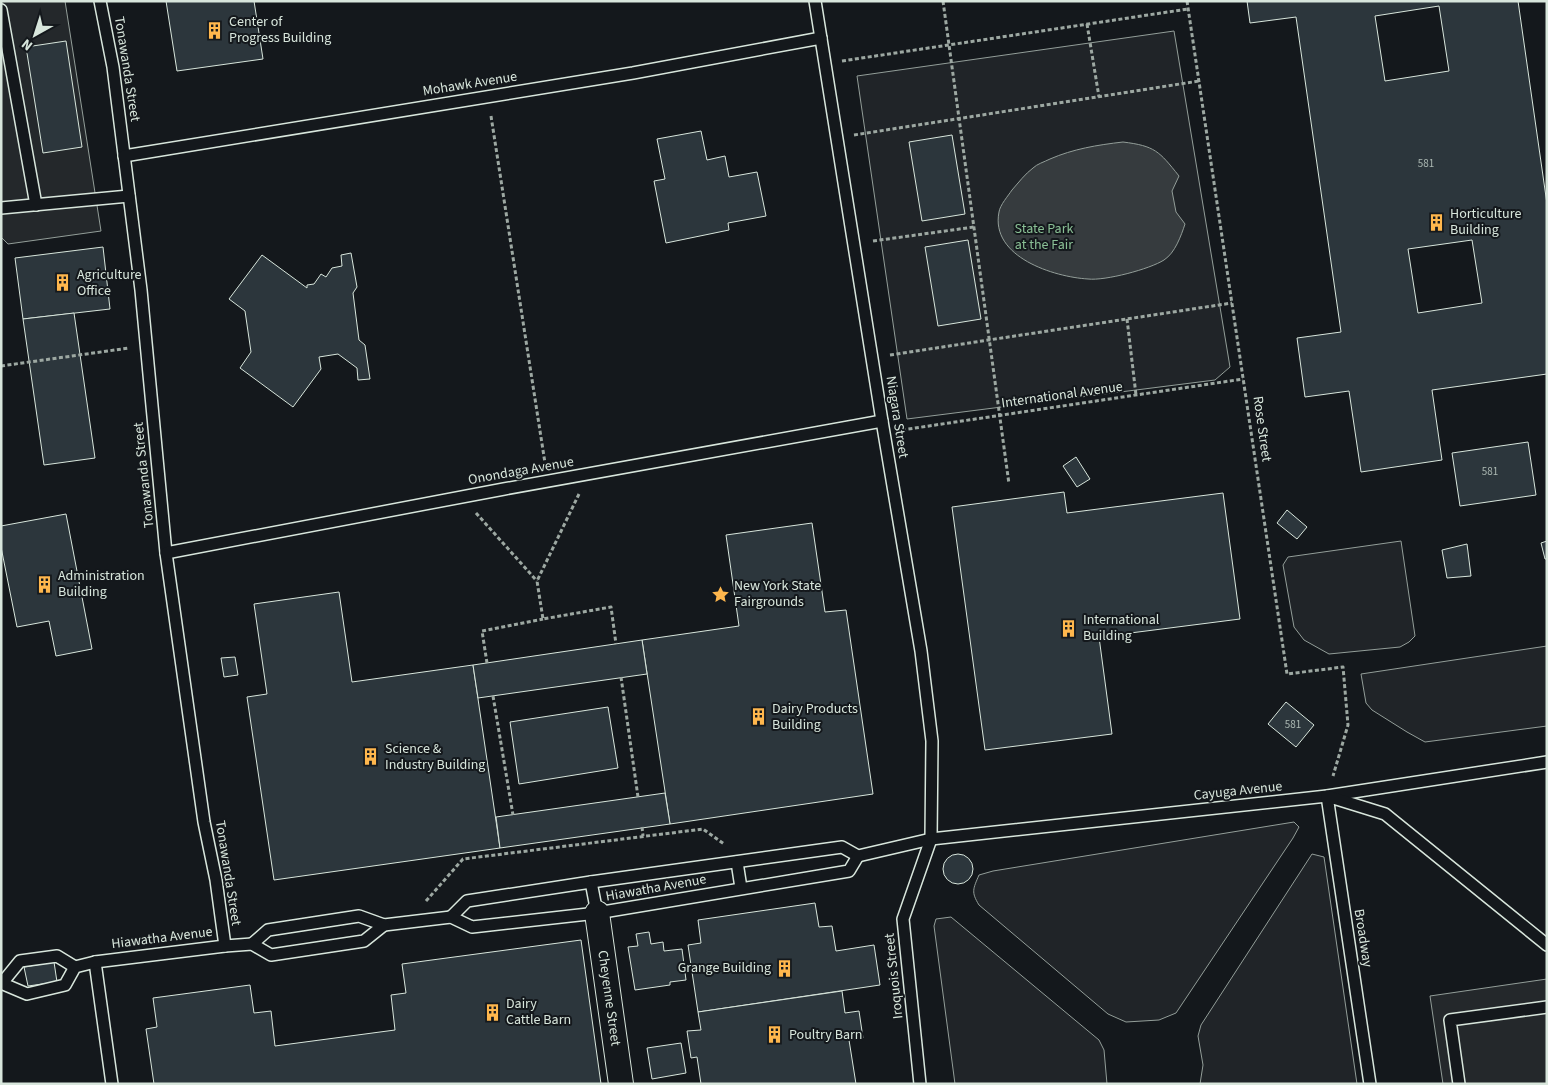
<svg xmlns="http://www.w3.org/2000/svg" width="1548" height="1085" font-family="'Source Sans 3',sans-serif">
<style>
.green{fill:#202428;stroke:#939e99}
.parking{fill:#24282b;stroke:#939e99}
.water{fill:#363b3e;stroke:#939e99}
.building{fill:#2c363c;stroke:#d8e6dc;fill-rule:evenodd}
.lines{fill:none;stroke-linecap:round;stroke-linejoin:round}
.lane-casing{stroke:#d8e6dc;stroke-width:14}
.street-casing{stroke:#d8e6dc;stroke-width:26}
.path{stroke:#9da8a2;stroke-width:3;stroke-dasharray:4 2.5;stroke-linecap:butt}
.lane{stroke:#14181c;stroke-width:11}
.street{stroke:#14181c;stroke-width:24}
.labels{text-anchor:middle;dominant-baseline:central;stroke-width:4;stroke-linejoin:round;paint-order:stroke}
.number-label{font-size:11px;fill:#adbab4}
.poi-label{font-size:14px;fill:#d8e6dc;stroke:#14181c;text-anchor:start}
.street-label{font-size:14px;fill:#d8e6dc;stroke:#14181c}
.park-label{font-size:14px;fill:#8ac095;stroke:#14181c}
</style>
<rect width="100%" height="100%" fill="#14181c"/>
<!-- green -->
<g class="green">
<path d="M1174 31 1230 367 1215 380 907 419 857 76Z"/>
<path d="M1401 541 1415 636 1409 642 1400 647 1329 654 1304 640 1294 627 1283 565 1288 557Z"/>
<path d="M1547 646V726L1425 742 1407 732 1372 710 1366 703 1361 674Z"/>
<path d="M1294 822 1299 827 1293 838 1176 1013 1159 1020 1126 1022 1108 1014 979 905C971 892 973 889 979 875L993 871Z"/>
<path d="M1312 854 1324 857 1357 1084H1200L1203 1065 1198 1036 1201 1025Z"/>
<path d="M951 917 1099 1040 1104 1050 1107 1084H955L934 926 936 919Z"/>
</g>
<!-- parking -->
<g class="parking">
<path d="M1 1H65L101 231 8 244 1 237Z"/>
<path d="M1547 979V1084H1443L1430 996Z"/>
</g>
<!-- water -->
<path class="water" d="M1123 142C1155 146 1159 151 1179 176L1172 191 1176 212 1185 224C1181 236 1175 253 1164 260 1150 269 1105 281 1088 279 1054 277 990 257 999 212 1000 205 1008 196 1012 190 1019 182 1025 174 1033 168 1037 164 1044 162 1050 159 1073 149 1097 145 1123 142Z"/>
<!-- building -->
<g class="building">
<path d="M166 1H254L263 59 177 71Z"/>
<path d="M1247 1H1518L1547 204V374L1432 390 1442 460 1361 472 1349 391 1305 397 1297 338 1341 332 1296 17 1250 23ZM1439 6 1449 71 1385 81 1375 16ZM1472 240 1482 303 1418 313 1408 249Z"/>
<path d="M66 41 82 147 43 153 26 47Z"/>
<path d="M701 131 707 160 725 156 729 177 757 172 766 216 728 223 729 230 666 243 654 181 665 179 657 139Z"/>
<path d="M952 135 965 214 922 221 909 142Z"/>
<path d="M968 240 981 319 938 326 925 247Z"/>
<path d="M103 247 110 309 23 319 15 258Z"/>
<path d="M351 253 357 287 353 293 359 340 365 345 370 379 358 380 357 368 338 354 319 357 321 369 293 407 240 368 251 352 245 311 229 299 262 255 307 288V285L314 284 321 274 326 277 332 268 342 266 341 255Z"/>
<path d="M74 313 95 458 44 465 23 319Z"/>
<path d="M1528 442 1536 495 1460 506 1452 453Z"/>
<path d="M1076 457 1090 479 1077 487 1063 466Z"/>
<path d="M1064 492 1067 513 1223 493 1240 619 1099 637 1112 734 985 750 952 507Z"/>
<path d="M1287 510 1307 527 1297 539 1277 523Z"/>
<path d="M66 514 92 649 56 656 49 621 17 627 1 547V526Z"/>
<path d="M812 523 825 612 846 610 873 794 670 824 642 640 739 626 726 535Z"/>
<path d="M1547 541V559H1545L1541 543Z"/>
<path d="M1467 544 1471 576 1447 578 1442 550Z"/>
<path d="M339 592 352 682 473 665 500 848 274 880 247 697 267 694 254 604Z"/>
<path d="M642 640 647 674 478 698 473 665Z"/>
<path d="M235 657 238 675 224 677 221 658Z"/>
<path d="M1286 702 1314 725 1296 747 1268 724Z"/>
<path d="M608 707 618 768 519 784 510 722Z"/>
<path d="M665 793 670 824 500 848 496 817Z"/>
<circle cx="958" cy="869" r="15"/>
<path d="M815 903 819 927 832 926 836 951 874 945 880 985 698 1012 688 945 701 943 698 920Z"/>
<path d="M649 932 651 944 663 942 664 951 682 949 686 980 670 982V985L635 990 628 947 638 946 636 934Z"/>
<path d="M581 940 601 1084H154L146 1029 157 1027 153 998 250 985 254 1013 271 1011 275 1046 395 1030 391 995 406 993 402 964Z"/>
<path d="M54 962 57 982 28 986 24 967Z"/>
<path d="M842 991 845 1013 859 1011 863 1038 849 1040 856 1084H701L697 1057 691 1058 687 1031 701 1030 698 1012Z"/>
<path d="M681 1043 686 1073 652 1079 647 1048Z"/>
</g>
<g class="lines">
<defs>
<g id="lane">
<path d="M100 1 113 67 141 290 166 553 204 822 216 880 225 946"/>
<path d="M815 1 882 421 921 651 932 741 931 839 903 919 920 1084"/>
<path d="M1 10 36 205"/>
<path d="M124 156 633 73 821 38"/>
<path d="M1 208 129 196"/>
<path d="M166 553 504 489 882 421"/>
<path d="M737 862 741 888"/>
<path d="M591 882 597 913"/>
<path d="M451 917 467 901 591 882 842 847 858 856 931 839 1327 796 1547 762"/>
<path d="M252 944 268 930 359 916 384 925 451 917 472 927 597 913 849 871 858 856"/>
<path d="M95 962 112 1084"/>
<path d="M1 983 27 994 65 985 75 967 95 962 225 946 252 944 271 955 364 941 384 925"/>
<path d="M2 983 20 961 57 956 75 967"/>
<path d="M1370 1084 1327 796 1385 814 1547 945"/>
<path d="M1459 1084 1450 1020 1547 1007"/>
</g>
<g id="street">
<path id="s1" d="M597 913 621 1084"/>
</g>
</defs>
<!-- lane casing -->
<use href="#lane" class="lane-casing"/>
<!-- street casing -->
<use href="#street" class="street-casing"/>
<!-- path -->
<g class="path">
<path d="M943 1 1009 484"/>
<path d="M1187 1 1287 674 1343 667 1348 725 1333 776"/>
<path d="M1087 24 1099 97"/>
<path d="M842 61 1188 9"/>
<path d="M491 116 545 463"/>
<path d="M854 135 1199 81"/>
<path d="M873 241 974 227"/>
<path d="M1127 319 1136 395"/>
<path d="M890 355 1232 303"/>
<path d="M1 366 129 348"/>
<path d="M902 430 1243 379"/>
<path d="M579 494 537 581 543 619 611 607 616 644"/>
<path d="M476 513 537 581"/>
<path d="M487 663 482 631 543 619"/>
<path d="M621 677 638 797"/>
<path d="M493 696 513 815"/>
<path d="M642 827 643 836"/>
<path d="M426 901 463 859 703 829 724 844"/>
</g>
<!-- lane -->
<use href="#lane" class="lane"/>
<!-- street -->
<use href="#street" class="street"/>
</g>
<!-- icons -->
<defs>
<symbol id="building-bare" viewBox="-9 -9 18 18"><path d="M-4-6H4V6H1V3H-1V6H-4ZM-2.5-4.3h1.7v1.8h-1.7ZM.8-4.3h1.7v1.8H.8ZM-2.5-1h1.7V.8h-1.7ZM.8-1h1.7V.8H.8Z" fill="#ffb74d" stroke="#14181c" stroke-width="2.5" paint-order="stroke"/></symbol>
<symbol id="sight-bare" viewBox="-9 -9 18 18"><path d="M0-6L1.8-2.2L6-1.7L2.9 1.2L3.7 5.4L0 3.3L-3.7 5.4L-2.9 1.2L-6-1.7L-1.8-2.2Z" fill="#ffb74d" stroke="#14181c" stroke-width="2.5" paint-order="stroke"/></symbol>
</defs>
<g fill-rule="evenodd">
<use href="#building-bare" x="202" y="18" width="25" height="25"/>
<use href="#building-bare" x="1424" y="210" width="25" height="25"/>
<use href="#building-bare" x="50" y="270" width="25" height="25"/>
<use href="#building-bare" x="32" y="572" width="25" height="25"/>
<use href="#sight-bare" x="708" y="582" width="25" height="25"/>
<use href="#building-bare" x="1056" y="616" width="25" height="25"/>
<use href="#building-bare" x="746" y="704" width="25" height="25"/>
<use href="#building-bare" x="358" y="744" width="25" height="25"/>
<use href="#building-bare" x="772" y="956" width="25" height="25"/>
<use href="#building-bare" x="480" y="1000" width="25" height="25"/>
<use href="#building-bare" x="762" y="1022" width="25" height="25"/>
</g>
<g class="labels">
<!-- number labels -->
<g class="number-label">
<text x="1426" y="163">581</text>
<text x="1490" y="471">581</text>
<text x="1293" y="724">581</text>
</g>
<!-- poi labels -->
<g class="poi-label">
<text x="229" y="22">Center of<tspan x="229" dy="16">Progress Building</tspan></text>
<text x="1450" y="214">Horticulture<tspan x="1450" dy="16">Building</tspan></text>
<text x="77" y="275">Agriculture<tspan x="77" dy="16">Office</tspan></text>
<text x="58" y="576">Administration<tspan x="58" dy="16">Building</tspan></text>
<text x="734" y="586">New York State<tspan x="734" dy="16">Fairgrounds</tspan></text>
<text x="1083" y="620">International<tspan x="1083" dy="16">Building</tspan></text>
<text x="772" y="709">Dairy Products<tspan x="772" dy="16">Building</tspan></text>
<text x="385" y="749">Science &amp;<tspan x="385" dy="16">Industry Building</tspan></text>
<text x="771" y="968" text-anchor="end">Grange Building</text>
<text x="506" y="1004">Dairy<tspan x="506" dy="16">Cattle Barn</tspan></text>
<text x="789" y="1035">Poultry Barn</text>
</g>
<!-- street labels -->
<g class="street-label">
<text transform="translate(127 69) rotate(81)">Tonawanda Street</text>
<text transform="translate(470 84) rotate(-9)">Mohawk Avenue</text>
<text transform="translate(1062 395) rotate(-8)">International Avenue</text>
<text transform="translate(897 417) rotate(81)">Niagara Street</text>
<text transform="translate(1262 429) rotate(82)">Rose Street</text>
<text transform="translate(521 471) rotate(-10)">Onondaga Avenue</text>
<text transform="translate(144 475) rotate(-96)">Tonawanda Street</text>
<text transform="translate(1238 791) rotate(-6)">Cayuga Avenue</text>
<text transform="translate(228 873) rotate(81)">Tonawanda Street</text>
<text transform="translate(656 888) rotate(-10)">Hiawatha Avenue</text>
<text transform="translate(162 938) rotate(-7)">Hiawatha Avenue</text>
<text transform="translate(1363 938) rotate(81)">Broadway</text>
<text transform="translate(894 976) rotate(-96)">Iroquois Street</text>
<text stroke="none"><textPath href="#s1" startOffset="86">Cheyenne Street</textPath></text>
</g>
<!-- park labels -->
<g class="park-label">
<text x="1044" y="229">State Park<tspan x="1044" dy="16">at the Fair</tspan></text>
</g>
</g>
<!-- border -->
<rect width="1548" height="1085" fill="none" stroke="#d8e6dc" stroke-width="5"/>
<!-- north arrow -->
<g transform="translate(35 35) rotate(219)" stroke="#14181c" stroke-width="4" paint-order="stroke">
<path d="M0-4L9 19L0 12L-9 19Z" fill="#d8e6dc"/>
<text y="-8" font-size="14" font-weight="bold" text-anchor="middle" fill="#d8e6dc">N</text>
</g>
</svg>
